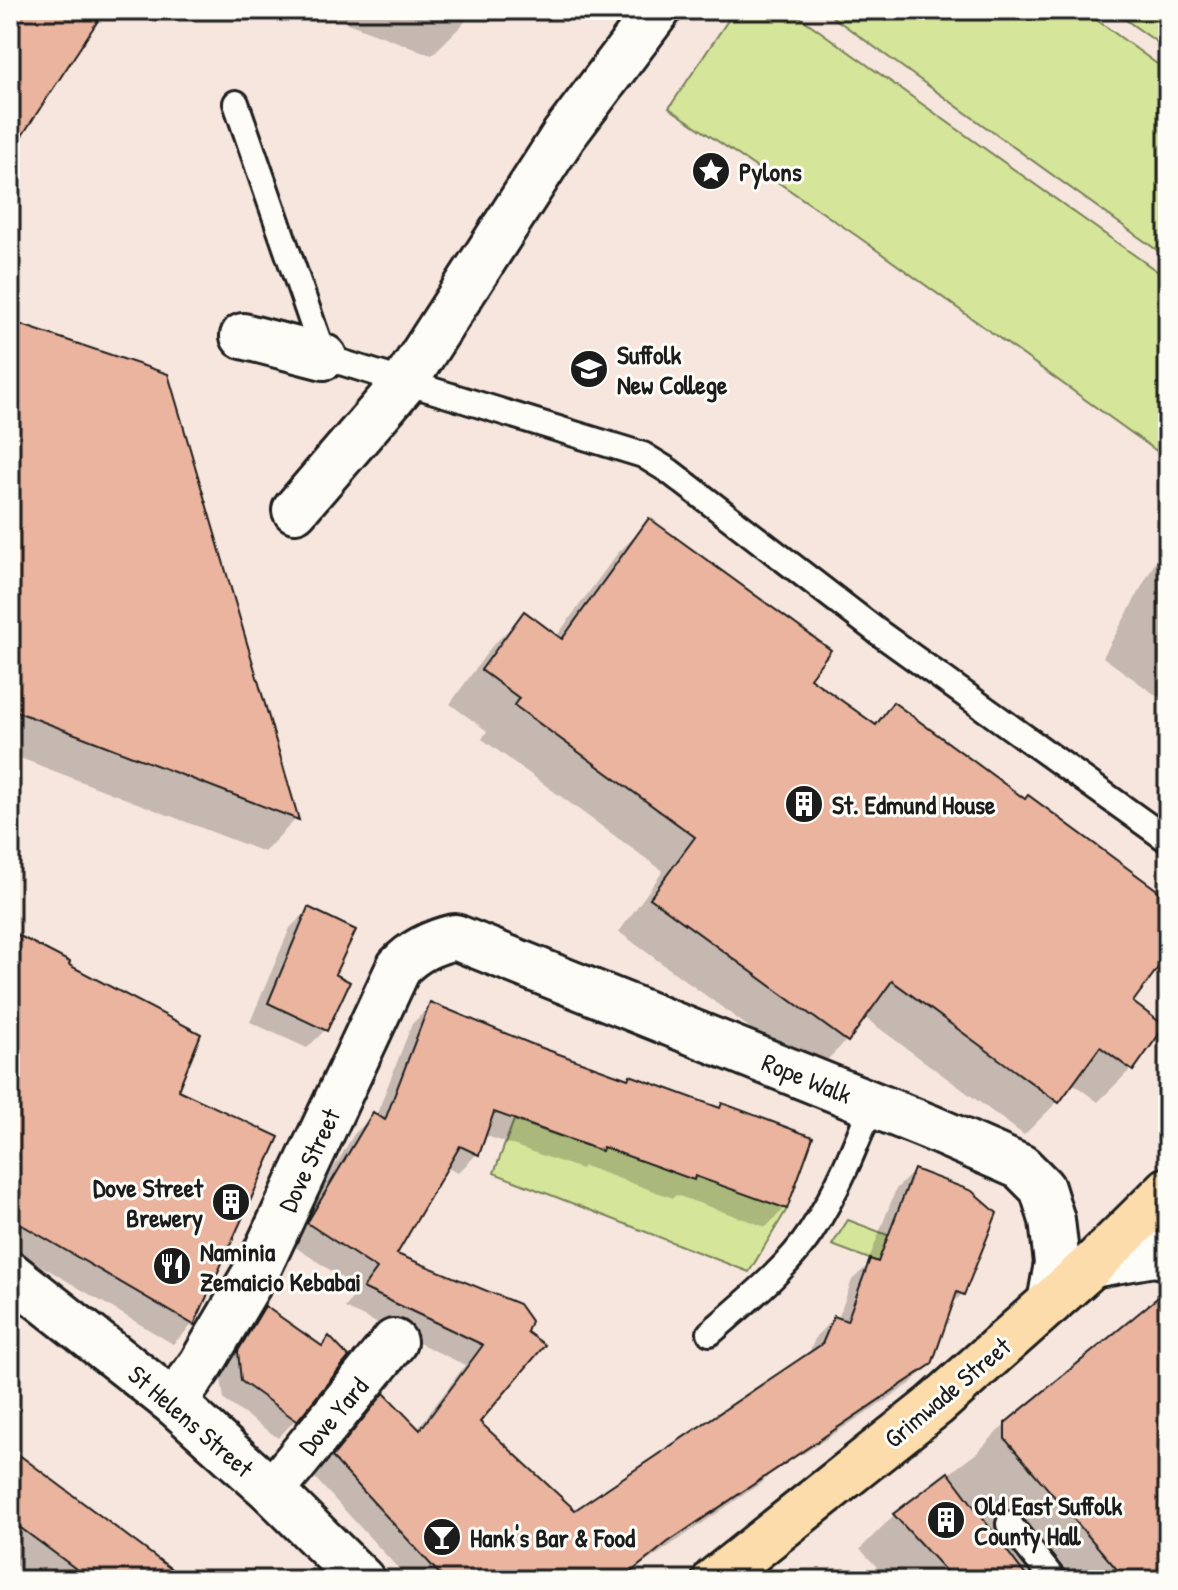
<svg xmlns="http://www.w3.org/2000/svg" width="1178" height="1590" font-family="'Patrick Hand',sans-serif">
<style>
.green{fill:#d5e69a;stroke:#78815b;stroke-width:2}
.shadow{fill:#0003}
.building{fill:#eab49f;stroke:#1c1c1c;stroke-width:2}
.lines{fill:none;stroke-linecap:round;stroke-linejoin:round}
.lane-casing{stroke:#1c1c1c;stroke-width:30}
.street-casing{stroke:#1c1c1c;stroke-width:50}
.secondary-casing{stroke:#1c1c1c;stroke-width:50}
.primary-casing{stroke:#1c1c1c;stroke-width:50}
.lane{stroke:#fdfcf7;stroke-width:24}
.street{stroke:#fdfcf7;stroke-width:44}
.secondary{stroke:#fdfcf7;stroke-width:44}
.primary{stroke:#fcdcab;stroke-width:44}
.labels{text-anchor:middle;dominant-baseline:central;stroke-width:6;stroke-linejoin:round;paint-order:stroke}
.poi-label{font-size:26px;font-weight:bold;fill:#1c1c1c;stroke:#fdfcf7;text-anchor:start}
.street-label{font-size:26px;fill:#1c1c1c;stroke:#fdfcf7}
</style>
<rect width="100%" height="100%" fill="#f7e6dd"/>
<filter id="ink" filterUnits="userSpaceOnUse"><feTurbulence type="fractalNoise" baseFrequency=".0125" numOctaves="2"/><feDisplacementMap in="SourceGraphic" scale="16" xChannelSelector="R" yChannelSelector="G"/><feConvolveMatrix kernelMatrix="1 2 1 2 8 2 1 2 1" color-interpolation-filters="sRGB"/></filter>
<g filter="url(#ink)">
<!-- green -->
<g class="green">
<path d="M735 10H790L1168 279V459L857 236 669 108Z"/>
<path d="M823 10H1083L1168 72V258Z"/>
<path d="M1112 10H1168V50Z"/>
<path d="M514 1120 601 1151 603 1147 694 1179 695 1175 787 1209 749 1272 494 1173Z"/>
<path d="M848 1220 906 1242 896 1269 832 1245Z"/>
</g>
<!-- shadow -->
<g class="shadow">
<path d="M313 10H469L465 22 432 55Z"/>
<path d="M10 308 16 325 166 375 296 819 264 852 10 754Z"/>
<path d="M650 521 808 679 873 725 893 705 1168 900V950L1130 1002 1131 1069 1098 1102 1071 1082 1057 1102 1024 1135 864 1017 846 1041 813 1074 619 932 663 871 482 739 487 731 450 704 492 646 525 614 556 637 617 554Z"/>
<path d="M1168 539V704L1103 657Z"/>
<path d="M308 910 332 975 325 1030 307 1048 250 1022 290 928Z"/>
<path d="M10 945 176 1091 193 1324 173 1344 10 1247Z"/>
<path d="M431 1005 534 1047 627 1081 718 1109 722 1105 785 1208 766 1227 676 1195 673 1198 584 1166 581 1169 484 1135 477 1154 458 1173 445 1167 394 1254 518 1306 477 1422 574 1512 780 1464 761 1483 620 1580H409L314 1477 365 1415 384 1396 417 1430 465 1365 345 1308 359 1289 289 1243 354 1134 374 1115 376 1116 412 1024Z"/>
<path d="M914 1171 962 1294 950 1306 929 1365 910 1384 803 1454 752 1399 808 1356 816 1336 834 1318 838 1319 852 1280 866 1267 896 1189Z"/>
<path d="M1154 1304 1168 1321V1580H889L860 1549 894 1515 978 1452 998 1431Z"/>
<path d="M265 1308 320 1347 329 1338 296 1419 278 1438 224 1400 220 1371 247 1326Z"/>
<path d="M10 1454 182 1580H35L10 1561Z"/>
</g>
<!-- building -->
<g class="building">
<path d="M10 10H105L10 154Z"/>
<path d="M10 321 168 374 299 820 10 709Z"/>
<path d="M649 518 831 650 810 678 876 725 893 702 1025 799 1028 795 1168 898V954L1133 1002 1165 1026 1133 1071 1100 1047 1059 1103 892 981 848 1042 650 898 695 837 514 705 519 698 481 670 524 611 562 639Z"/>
<path d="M308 907 356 930 335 974 350 982 327 1031 268 1003Z"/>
<path d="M10 931 70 962 69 965 201 1034 178 1090 279 1137 194 1325 10 1218Z"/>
<path d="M430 1002 534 1045 628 1079 630 1075 720 1108 722 1103 813 1137 787 1209 695 1176 694 1180 603 1147 602 1151 494 1112 479 1155 460 1146 397 1254 519 1304 531 1321 527 1332 545 1345 480 1422 575 1510 822 1344 834 1316 847 1321 870 1259 878 1262 914 1169 972 1191 997 1213 964 1295 957 1292 932 1364 668 1542 621 1580H445L332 1457 384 1393 420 1430 483 1345 363 1288 377 1269 307 1223 373 1112 385 1120Z"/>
<path d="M1168 1289V1580H1126L1005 1439V1423Z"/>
<path d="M265 1306 322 1346 329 1336 349 1357 297 1421 241 1381 238 1351Z"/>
<path d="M10 1448 186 1580H91L10 1520Z"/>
<path d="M948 1472 1029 1580H954L893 1514Z"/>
</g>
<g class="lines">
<defs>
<g id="lane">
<path d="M236 103 324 357 643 455 669 471 878 632 1168 840"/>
<path d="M710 1333C744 1303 786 1270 811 1232 837 1192 854 1149 872 1104"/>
<path d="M1009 1524 1054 1580"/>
</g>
<g id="street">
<path d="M243 336 324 357"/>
<path d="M295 510 405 382 564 135 658 10"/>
<path d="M1092 1265 1154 1254 1168 1257"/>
<path d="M174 1403 202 1363 261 1263 399 967C415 950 433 942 455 937L929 1127 1021 1167 1042 1188 1052 1220 1057 1263 1050 1303"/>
<path d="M272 1491 394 1342"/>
</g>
<path id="secondary" d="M10 1274 174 1403 272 1491 362 1580"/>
<path id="primary" d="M715 1580 935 1405 1092 1265 1168 1190"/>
</defs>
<!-- lane casing -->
<use href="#lane" class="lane-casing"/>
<!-- street casing -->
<use href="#street" class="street-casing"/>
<!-- secondary casing -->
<use href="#secondary" class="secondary-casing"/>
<!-- primary casing -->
<use href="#primary" class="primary-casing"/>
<!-- lane -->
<use href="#lane" class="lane"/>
<!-- street -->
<use href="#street" class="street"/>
<!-- secondary -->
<use href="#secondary" class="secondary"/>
<!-- primary -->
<use href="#primary" class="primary"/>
</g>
</g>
<!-- icons -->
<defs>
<symbol id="sight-disc" viewBox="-11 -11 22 22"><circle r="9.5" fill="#1c1c1c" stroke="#fdfcf7"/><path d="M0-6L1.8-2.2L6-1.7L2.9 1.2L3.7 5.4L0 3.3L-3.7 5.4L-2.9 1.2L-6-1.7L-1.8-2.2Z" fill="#fff"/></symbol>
<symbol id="university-disc" viewBox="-11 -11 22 22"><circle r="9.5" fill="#1c1c1c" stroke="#fdfcf7"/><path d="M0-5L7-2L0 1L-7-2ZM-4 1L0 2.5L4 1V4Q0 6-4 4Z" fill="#fff"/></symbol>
<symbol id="building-disc" viewBox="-11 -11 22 22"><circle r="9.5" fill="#1c1c1c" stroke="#fdfcf7"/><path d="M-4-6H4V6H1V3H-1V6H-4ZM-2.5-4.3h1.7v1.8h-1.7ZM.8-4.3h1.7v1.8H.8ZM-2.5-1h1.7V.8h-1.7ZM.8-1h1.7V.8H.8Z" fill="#fff"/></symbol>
<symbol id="restaurant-disc" viewBox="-11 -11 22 22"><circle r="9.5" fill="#1c1c1c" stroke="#fdfcf7"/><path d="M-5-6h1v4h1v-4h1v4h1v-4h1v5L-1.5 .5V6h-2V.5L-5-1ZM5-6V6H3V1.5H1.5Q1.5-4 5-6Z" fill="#fff"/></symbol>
<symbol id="bar-disc" viewBox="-11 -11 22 22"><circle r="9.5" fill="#1c1c1c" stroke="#fdfcf7"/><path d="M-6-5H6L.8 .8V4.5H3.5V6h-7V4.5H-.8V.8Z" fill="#fff"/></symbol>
</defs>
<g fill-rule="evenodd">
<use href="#sight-disc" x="689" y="149" width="44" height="44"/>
<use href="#university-disc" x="567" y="347" width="44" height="44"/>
<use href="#building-disc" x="782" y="782" width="44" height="44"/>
<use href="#building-disc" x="209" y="1180" width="44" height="44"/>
<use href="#restaurant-disc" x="150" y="1244" width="44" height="44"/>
<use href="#building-disc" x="924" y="1498" width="44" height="44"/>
<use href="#bar-disc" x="420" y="1515" width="44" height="44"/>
</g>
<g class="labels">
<!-- poi labels -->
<g class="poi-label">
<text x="739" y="171">Pylons</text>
<text x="617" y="354">Suffolk<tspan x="617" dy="30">New College</tspan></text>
<text x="832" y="804">St. Edmund House</text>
<text x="203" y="1187" text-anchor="end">Dove Street<tspan x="203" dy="30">Brewery</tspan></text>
<text x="200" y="1251">Naminia<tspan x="200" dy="30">Zemaicio Kebabai</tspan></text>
<text x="974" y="1505">Old East Suffolk<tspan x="974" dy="30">County Hall</tspan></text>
<text x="470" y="1537">Hank's Bar &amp; Food</text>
</g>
<!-- street labels -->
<g class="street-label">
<text transform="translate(807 1078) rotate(22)">Rope Walk</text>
<text transform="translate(309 1160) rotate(-65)">Dove Street</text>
<text transform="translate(947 1392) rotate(-40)">Grimwade Street</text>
<text transform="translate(333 1416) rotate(-50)">Dove Yard</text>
<text transform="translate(191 1421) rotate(41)">St Helens Street</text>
</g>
</g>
<!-- margin -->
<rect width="1178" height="1590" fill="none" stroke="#fdfcf7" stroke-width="40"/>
<rect x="20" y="20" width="1138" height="1550" fill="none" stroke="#1c1c1c" stroke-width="3" filter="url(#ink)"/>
</svg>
